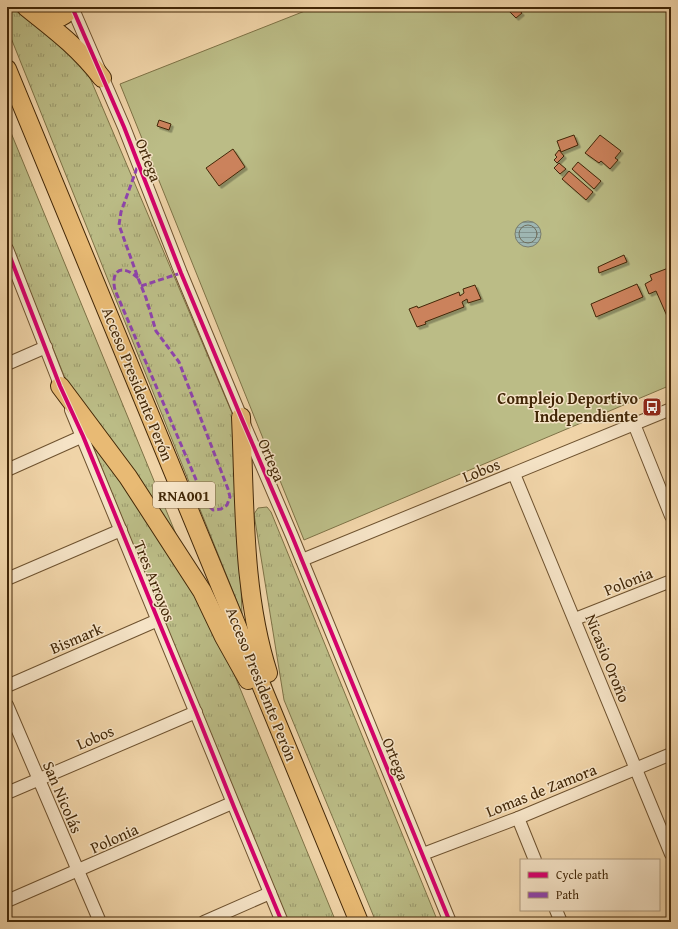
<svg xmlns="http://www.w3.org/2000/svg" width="678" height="929" font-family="'Gentium Book Plus',serif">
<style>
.grass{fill:url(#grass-tufts);stroke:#7e7246}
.garden{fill:#bbbc86;stroke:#7e7246}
.water{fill:url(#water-rules);stroke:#797d6e}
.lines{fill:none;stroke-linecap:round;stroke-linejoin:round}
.shore{stroke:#706e5c;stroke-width:1}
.building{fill:#cb825b;stroke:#422707;filter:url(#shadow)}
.minor-casing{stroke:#6e522f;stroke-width:14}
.highway-casing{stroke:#422707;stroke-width:20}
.minor{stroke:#f5e3c6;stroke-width:12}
.highway{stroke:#e8ba74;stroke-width:18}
.quiet{stroke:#8e44ad;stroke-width:3;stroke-dasharray:6 3;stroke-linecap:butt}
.cycleway-casing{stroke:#f5e3c6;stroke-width:6}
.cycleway{stroke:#d6006c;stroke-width:4}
.labels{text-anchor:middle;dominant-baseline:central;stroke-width:3;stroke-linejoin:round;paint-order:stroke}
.shield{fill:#f5e3c6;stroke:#785f40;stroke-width:1}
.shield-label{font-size:15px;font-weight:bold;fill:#422707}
.street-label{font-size:16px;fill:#422707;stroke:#f5e3c6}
.poi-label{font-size:16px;font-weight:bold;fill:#422707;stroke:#f5e3c6;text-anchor:end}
</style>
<defs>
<pattern id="grass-tufts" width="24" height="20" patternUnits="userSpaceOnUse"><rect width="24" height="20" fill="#bbbc86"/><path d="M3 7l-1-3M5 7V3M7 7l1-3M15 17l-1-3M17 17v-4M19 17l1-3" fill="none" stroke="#9a996c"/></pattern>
<pattern id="water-rules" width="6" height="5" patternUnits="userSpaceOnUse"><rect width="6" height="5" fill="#9eb6b2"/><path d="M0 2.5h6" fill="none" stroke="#82948f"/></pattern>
<filter id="shadow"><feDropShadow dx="2.5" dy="2.5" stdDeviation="0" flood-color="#0004"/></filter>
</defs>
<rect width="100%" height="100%" fill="#f0d4a8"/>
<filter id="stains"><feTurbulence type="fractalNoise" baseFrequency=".005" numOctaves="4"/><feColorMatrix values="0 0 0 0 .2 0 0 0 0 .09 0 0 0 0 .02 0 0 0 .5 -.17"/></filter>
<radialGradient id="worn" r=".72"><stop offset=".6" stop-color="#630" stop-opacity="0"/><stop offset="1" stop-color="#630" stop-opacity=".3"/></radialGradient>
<!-- grass -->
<g class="grass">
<path d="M7 7H15L82 59 235 420 242 614 7 28Z"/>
<path d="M7 123 180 544 67 383 7 235Z"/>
<path d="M85 427 161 530 221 642 336 922H287Z"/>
<path d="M267 507 271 512 438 922H376L284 700 254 514 258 508Z"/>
</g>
<!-- garden -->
<path class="garden" d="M315 7H671V385L304 540 120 84Z"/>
<!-- water -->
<circle class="water" cx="528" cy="234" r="13"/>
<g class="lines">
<!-- shore -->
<circle class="shore" cx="528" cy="234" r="9"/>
</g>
<!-- building -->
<g class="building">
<path d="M505 7H515L522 13 516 18Z"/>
<path d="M159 120 171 124 169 130 157 126Z"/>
<path d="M574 135 578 145 561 152 557 141Z"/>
<path d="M600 135 621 151 615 158 618 160 610 169 601 161 599 163 585 153Z"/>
<path d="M233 149 245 167 219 186 206 168Z"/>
<path d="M559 150 564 156 557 163 554 160 557 157 555 155Z"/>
<path d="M578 162 601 181 594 189 572 169Z"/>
<path d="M559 163 566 169 560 174 554 168Z"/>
<path d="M569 171 593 192 586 200 562 179Z"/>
<path d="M624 255 627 262 599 273 598 267Z"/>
<path d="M671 267V323H670L656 291 649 294 645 284 652 280 650 275Z"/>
<path d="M637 284 643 297 596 317 591 304Z"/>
<path d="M475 285 481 299 468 303 467 299 462 302 464 307 425 322 426 324 417 327 409 309 417 306 418 308 459 292 460 296 464 293 463 289Z"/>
</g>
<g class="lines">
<defs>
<g id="minor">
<path d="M72 7 124 127 181 273 241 417 292 536 450 922"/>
<path d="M7 249 63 392"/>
<path d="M7 364 46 347"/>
<path d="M71 410 282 922"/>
<path d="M634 424 671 516"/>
<path d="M7 470 83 436"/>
<path d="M514 474 671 854"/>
<path d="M302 560 671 409"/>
<path d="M7 579 121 530"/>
<path d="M575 619 671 581"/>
<path d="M7 686 158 620"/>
<path d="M7 705 100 922"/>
<path d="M7 793 196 712"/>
<path d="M518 818 535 860"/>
<path d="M423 854 518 818 671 754"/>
<path d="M7 901 232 803"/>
<path d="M556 910 561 922"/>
<path d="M204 922 270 893"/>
</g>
<g id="highway">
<path d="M26 7C55 30 79 48 102 78"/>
<path d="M38 16C51 20 63 21 71 7"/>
<path d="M7 69 359 922"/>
<path d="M60 386 128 477 202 591 224 637 248 680"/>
<path d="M241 417C245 503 242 591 268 673"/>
</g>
</defs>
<!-- minor casing -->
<use href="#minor" class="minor-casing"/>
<!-- highway casing -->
<use href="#highway" class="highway-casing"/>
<!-- minor -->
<use href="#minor" class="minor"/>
<!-- highway -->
<use href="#highway" class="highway"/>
<!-- quiet -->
<g class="quiet">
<path d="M138 278C123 264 110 269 115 290L206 503 213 510 221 509 227 505 230 497 228 489 179 362 156 331 146 298 138 278 119 225 121 212 138 165"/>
<path d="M141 286 181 273"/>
</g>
<defs>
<g id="cycleway">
<path d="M72 7 124 127 181 273 241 417 292 536 450 922"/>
<path d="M7 249 60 386 83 436 158 620 196 712 234 807 282 922"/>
</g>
</defs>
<!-- cycleway casing -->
<use href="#cycleway" class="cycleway-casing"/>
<!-- cycleway -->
<use href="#cycleway" class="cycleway"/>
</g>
<!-- icons -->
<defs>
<symbol id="bus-square" viewBox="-11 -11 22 22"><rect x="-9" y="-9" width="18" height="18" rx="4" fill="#8f2418" stroke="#f5e3c6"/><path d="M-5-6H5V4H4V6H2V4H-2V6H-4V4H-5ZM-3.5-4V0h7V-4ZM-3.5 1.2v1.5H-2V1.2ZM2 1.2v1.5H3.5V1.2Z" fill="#fff"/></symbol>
</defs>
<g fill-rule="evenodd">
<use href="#bus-square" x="641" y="396" width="22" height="22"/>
</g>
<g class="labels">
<!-- shield labels -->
<rect class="shield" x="153" y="482" width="62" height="26" rx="3"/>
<g class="shield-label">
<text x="184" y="495">RNA001</text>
</g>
<!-- street labels -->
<g class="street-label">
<text transform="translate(149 160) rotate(69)">Ortega</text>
<text transform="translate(138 384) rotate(68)">Acceso Presidente Perón</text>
<text transform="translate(272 460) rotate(67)">Ortega</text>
<text transform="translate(481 470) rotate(-22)">Lobos</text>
<text transform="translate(155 581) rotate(68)">Tres Arroyos</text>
<text transform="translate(628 581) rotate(-22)">Polonia</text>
<text transform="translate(76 638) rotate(-23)">Bismark</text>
<text transform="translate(608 658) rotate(68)">Nicasio Oroño</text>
<text transform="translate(262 684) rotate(68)">Acceso Presidente Perón</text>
<text transform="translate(95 737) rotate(-23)">Lobos</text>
<text transform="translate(396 759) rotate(68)">Ortega</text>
<text transform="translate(541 790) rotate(-22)">Lomas de Zamora</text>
<text transform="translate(63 797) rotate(67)">San Nicolás</text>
<text transform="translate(114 838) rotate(-24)">Polonia</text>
</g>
<!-- poi labels -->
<g class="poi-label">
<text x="638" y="398">Complejo Deportivo<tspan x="638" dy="18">Independiente</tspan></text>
</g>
</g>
<!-- margin -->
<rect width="678" height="929" fill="none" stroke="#f0d4a8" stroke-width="24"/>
<rect x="8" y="8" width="662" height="913" fill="none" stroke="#422707" stroke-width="2"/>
<rect x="12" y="12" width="654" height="905" fill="none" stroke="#422707"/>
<!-- legend -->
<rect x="520" y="859" width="140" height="52" fill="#f5e3c6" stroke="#ad987a"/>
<rect x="528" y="872" width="20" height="6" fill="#d6006c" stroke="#ad987a"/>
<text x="556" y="879" font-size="12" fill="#422707">Cycle path</text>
<rect x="528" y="892" width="20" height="6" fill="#8e44ad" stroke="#ad987a"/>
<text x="556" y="899" font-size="12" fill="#422707">Path</text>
<rect width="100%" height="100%" filter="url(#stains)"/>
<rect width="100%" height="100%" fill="url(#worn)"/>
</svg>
